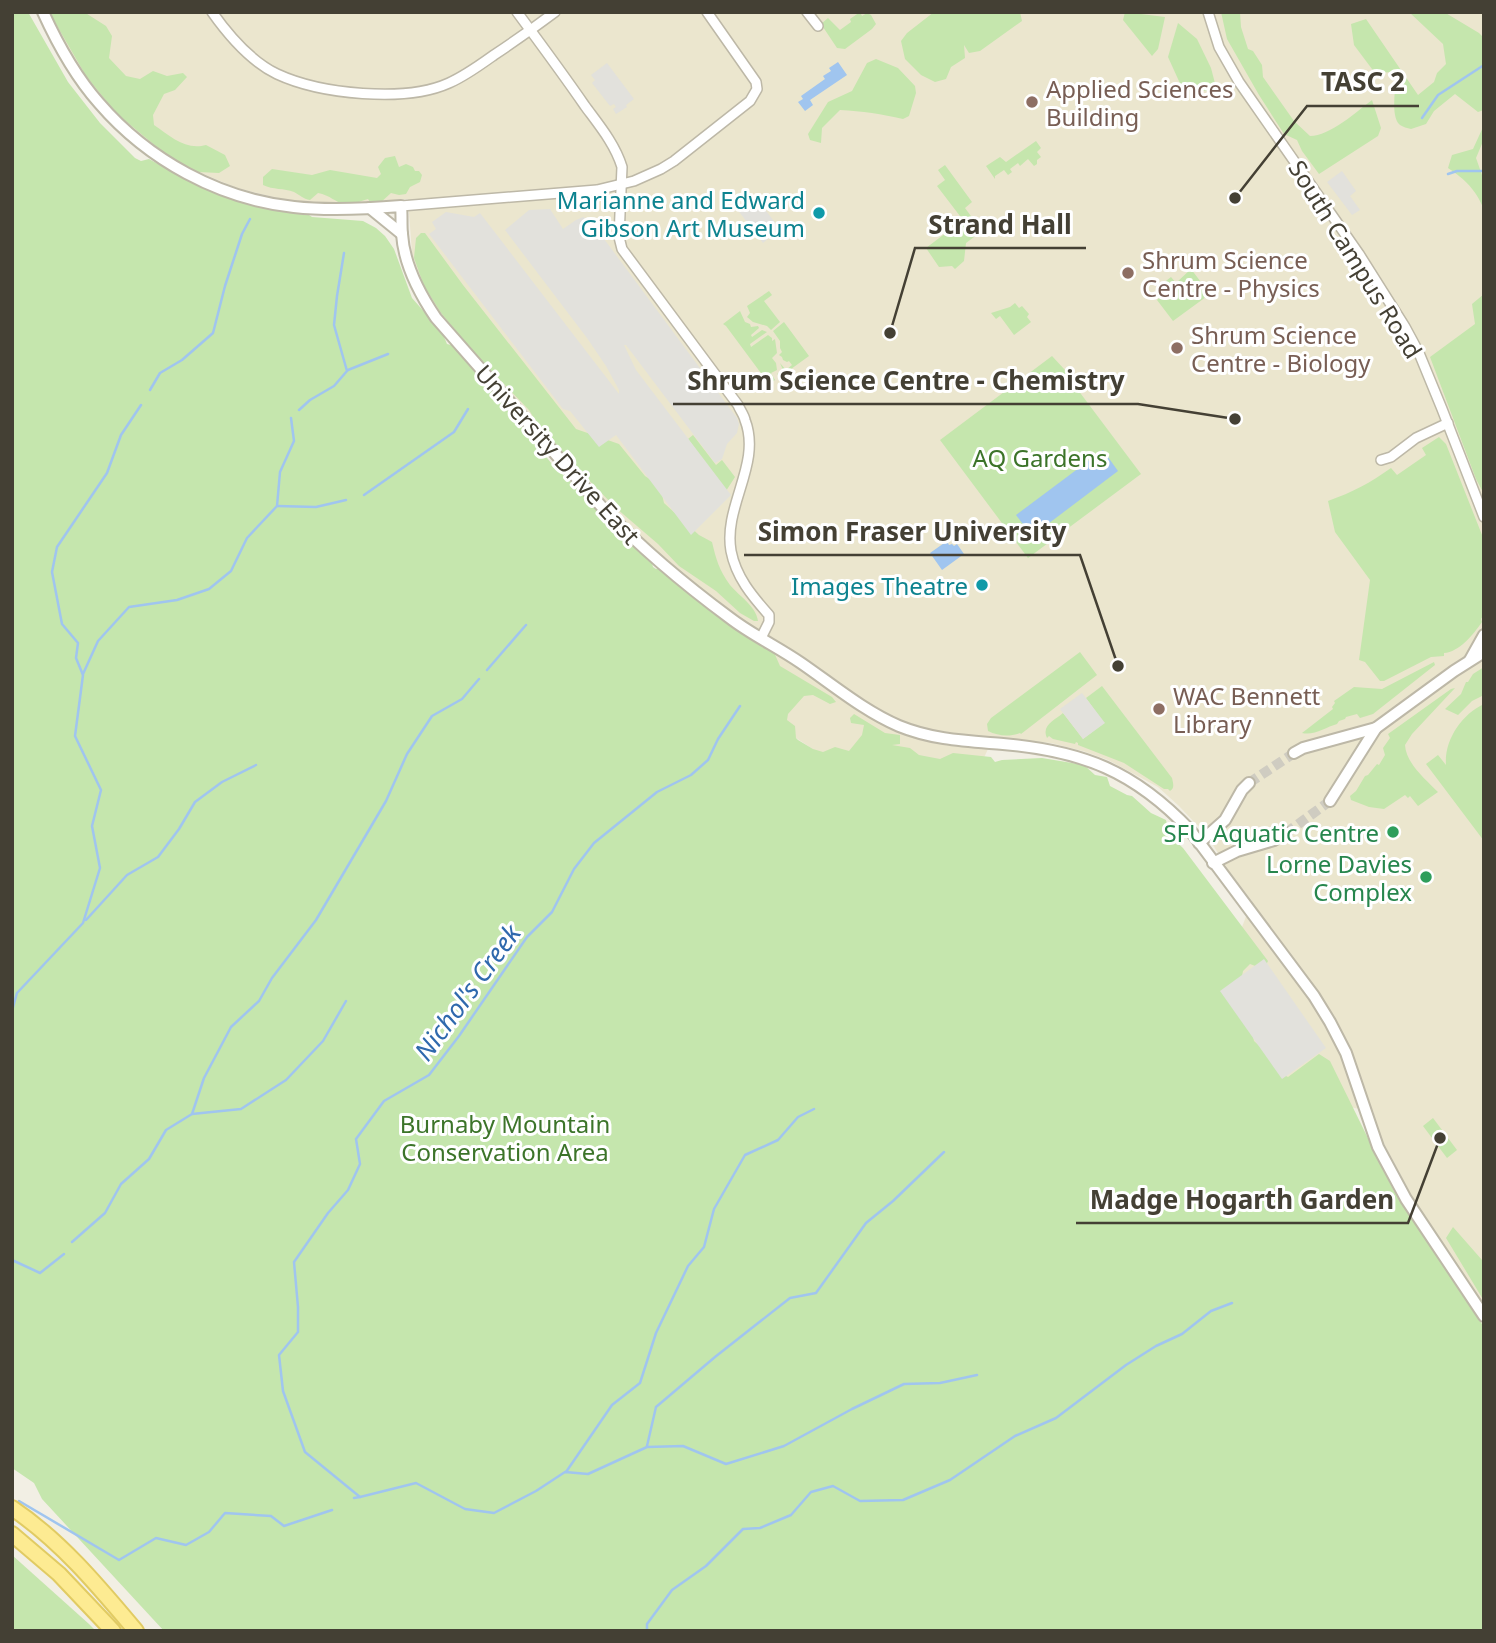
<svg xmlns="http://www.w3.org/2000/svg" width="1496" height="1643" font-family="'Noto Sans',sans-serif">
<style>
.education{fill:#ebe6ce}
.green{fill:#c5e6ad}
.parking{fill:#e2e1dc}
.water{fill:#a0c5ef}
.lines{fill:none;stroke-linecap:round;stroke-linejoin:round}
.stream{stroke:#a0c5ef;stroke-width:2.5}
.tertiary-tunnel{stroke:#cfccc1;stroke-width:10;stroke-dasharray:10 5;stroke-linecap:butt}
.minor-casing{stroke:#bdb8a7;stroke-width:12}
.tertiary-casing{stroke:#bdb8a7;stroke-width:14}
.primary-casing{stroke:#e1cb63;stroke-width:18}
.minor{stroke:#fff;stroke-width:9}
.tertiary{stroke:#fff;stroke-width:10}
.primary{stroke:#fdeb92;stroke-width:14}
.education-dot{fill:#8d6e63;stroke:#fff;stroke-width:2.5}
.culture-dot{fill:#0f9aa8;stroke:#fff;stroke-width:2.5}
.leisure-dot{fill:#2e9e5b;stroke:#fff;stroke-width:2.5}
.labels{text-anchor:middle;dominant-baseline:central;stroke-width:6;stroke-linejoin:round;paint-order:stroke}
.education-label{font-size:24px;fill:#785e54;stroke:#fff;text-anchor:start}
.culture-label{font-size:24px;fill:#0d838f;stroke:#fff;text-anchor:end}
.street-label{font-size:24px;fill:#444034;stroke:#fff}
.park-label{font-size:24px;fill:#3c7429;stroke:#fff}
.leisure-label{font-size:24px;fill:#27864d;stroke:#fff;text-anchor:end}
.water-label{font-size:26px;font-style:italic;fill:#2f69ad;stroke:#fff}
.leader{fill:none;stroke:#444034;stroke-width:2.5}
.callout-dot{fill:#444034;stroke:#fff;stroke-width:2.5}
.callout-label{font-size:26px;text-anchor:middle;font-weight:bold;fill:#444034;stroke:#fff;stroke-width:6;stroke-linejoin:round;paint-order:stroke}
</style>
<rect width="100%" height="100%" fill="#f2efe4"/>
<!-- education -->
<path class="education" d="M49 12H1484V1308L1415 1202 1380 1136 1373 1111 1268 1094 1204 1006 1242 927 1252 901 1229 871 1202 827 1197 825 1179 806 1158 787 1108 760 1083 751 1051 743 993 738 982 762 858 779 784 730 746 640 753 627 727 609 651 547 624 521 596 492 437 310 428 295 420 279 412 253 408 199 353 203 308 202 282 199 237 188 189 168 150 143 108 105 89 82 69 51Z"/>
<!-- green -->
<g class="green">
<path d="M12 12H28L68 82 100 123 135 158 141 161 149 159 202 188 225 197 275 210 306 213 312 217 363 221 376 228 385 236 394 249 412 298 442 332 447 344 455 346 552 464 622 532 638 550 650 555 653 567 656 569 668 567 757 644 773 650 780 666 832 697 836 702 830 704 813 695 804 696 788 714 787 720 795 726 796 738 798 740 813 749 823 752 835 747 849 751 862 735 864 725 851 723 850 718 854 714 885 733 900 735V744L892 745 910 748 919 755 940 759 953 753 991 757 995 762 1002 760 1042 758 1084 765 1095 775 1107 777 1110 786 1127 795 1132 796 1151 813 1166 820 1170 836 1183 848 1268 961 1266 965 1258 967 1250 964 1243 971 1241 981 1254 1041 1266 1052 1282 1074 1288 1077 1319 1054 1330 1061 1394 1191 1475 1311 1484 1328V1631H164L42 1499 34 1483 12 1468Z"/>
<path d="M49 12H84L106 26 112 36 109 58 126 76 140 79 153 71 167 76 183 73 187 77 175 90 164 94 153 115 154 125C170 136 186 151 206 145L225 155 230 166 219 173 198 172 170 158 116 113 86 76Z"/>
<path d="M860 12 862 16 867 13 871 15 876 24 872 29 845 49 837 48 821 24 828 18 840 30 851 22 850 19Z"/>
<path d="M934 12H1020L1022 21 980 51 969 53 964 45 965 58 951 67 946 79 935 82 921 75 905 59 901 41 907 33Z"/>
<path d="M1125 12 1165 17 1158 49 1152 56 1123 20Z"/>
<path d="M1221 12H1240L1241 27 1248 49 1253 51 1262 65 1263 77 1294 121 1310 136C1330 136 1356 112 1372 100L1381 128 1378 136 1319 174 1302 151 1297 140 1284 134 1259 95 1227 39Z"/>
<path d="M1409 12H1444L1479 33 1484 38V110L1478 112 1455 94 1434 111 1426 124 1411 129C1407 128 1403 127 1400 125 1389 115 1398 85 1394 72L1375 73 1354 45 1351 24 1366 19 1418 95 1434 82 1437 73 1446 64 1443 44Z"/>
<path d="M1178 23 1197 39 1211 68 1217 91 1183 90 1168 57Z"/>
<path d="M876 59 898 68 915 86 916 93 909 116 903 119C882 114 862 111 840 110L822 128 821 143 810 140 808 134 828 102 852 91 867 63Z"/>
<path d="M1484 125V139L1476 158 1482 175 1484 172V209C1475 189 1466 180 1448 168L1452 155 1473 149Z"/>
<path d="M1036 141 1041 148 1037 152 1041 157 1037 160V164L1034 166 1028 159 1020 166 1018 163 1010 169 1012 172 1008 175 1004 170 995 176V179L986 166 1000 157 1006 162Z"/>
<path d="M395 156 399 167 406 164 413 167 415 171H419L422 175 420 182 410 187 406 194 399 195 391 193 379 204 372 205 368 199C361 201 352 205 345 204 336 203 330 195 318 193L310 200C303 199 300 195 294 192 284 188 273 190 263 185V177L272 169 312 175 330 170 377 178 381 174 378 167 385 158Z"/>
<path d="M945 165 972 202 965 208 982 231 966 243 964 261 955 269 952 266 939 267 926 248 963 220 937 186 945 180 938 170Z"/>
<path d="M421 233H425L463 285 576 429 619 444 645 476 660 486 664 503 699 535 712 542C716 559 719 570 730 585 739 596 756 606 758 621H754L740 613 716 591 679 566 658 544 616 508 577 468 537 423 529 410 475 354 441 313 424 286 414 258 416 238Z"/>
<path d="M1191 269 1210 294 1173 321 1157 300 1162 295 1157 288 1171 277 1176 283Z"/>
<path d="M769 291 772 295 764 301 780 322 771 330 767 326 753 322 747 317 750 313 747 306Z"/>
<path d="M1484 294V494L1476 479 1430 357 1475 324 1472 304Z"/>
<path d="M1015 303 1019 308 1022 306 1029 314 1027 317 1031 322 1014 335 1000 316 996 319 991 313 1010 307Z"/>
<path d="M740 311 745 322 750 324 751 327 758 326 759 328 751 335 752 337 762 330 767 332 750 344 751 347 768 335 772 338V341L775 339 777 353 772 358 776 363 777 370 771 373 775 380 769 384 726 326 723 324Z"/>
<path d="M784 322 809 356 780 377 777 374 783 370 780 363 786 370 792 365 789 361 787 362 783 360 782 357 779 355 782 352 780 348V341L773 331Z"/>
<path d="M1052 356 1065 370 1066 374 1141 474 1028 558 940 440Z"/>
<path d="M693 435 716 465 722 460 735 477 726 491 688 439Z"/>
<path d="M1439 437 1446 444 1484 540V614L1481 619 1482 622C1473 635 1459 652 1444 653V656L1431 657 1384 681H1380L1365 662 1359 660 1370 580 1335 532 1328 501C1353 492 1370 483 1391 468L1397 475 1426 455 1422 448Z"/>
<path d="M1080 652 1097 675 1021 734 1020 733C1010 737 998 736 988 731L987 724 991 718Z"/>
<path d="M1434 662 1435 665 1373 714 1360 718 1357 714 1346 717 1345 719 1339 721 1337 724C1326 727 1314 736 1302 733L1333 709 1332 707 1335 703 1334 701 1354 687 1382 689Z"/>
<path d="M1484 667V695L1472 701 1458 715 1445 709 1461 694 1466 682H1468L1473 674Z"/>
<path d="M1102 686 1172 778C1173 783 1175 788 1170 791L1168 789H1164L1124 763 1078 745V743L1076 742 1075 744 1053 739 1049 736 1047 738C1041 725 1055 720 1063 713L1083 739 1104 723 1086 698Z"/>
<path d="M1455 688 1412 734 1405 745C1406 763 1425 779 1438 792L1418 806 1410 796 1408 798 1405 795 1384 809 1369 807 1351 800 1350 796 1356 791 1365 776 1368 775 1377 764 1379 765 1385 755 1383 748 1390 738 1388 734 1451 689Z"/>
<path d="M1484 704V841L1426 764 1438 755 1446 765C1444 740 1462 714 1484 704Z"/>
<path d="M1433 1118 1457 1150 1447 1158 1423 1126Z"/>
<path d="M1453 1227 1482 1260 1484 1259V1301L1446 1238Z"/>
<path d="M12 1555 89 1624 96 1631H12Z"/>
</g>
<!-- parking -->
<g class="parking">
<path d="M607 63 634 99 626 105 627 107 616 114 613 109 616 107 614 104 610 106 592 83 595 80 591 75Z"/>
<path d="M1342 171 1356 191 1350 196 1360 210 1352 215 1327 182Z"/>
<path d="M754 195 780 229 763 243 737 209Z"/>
<path d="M550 209 563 229 576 220 583 217 590 220 737 418 739 424 737 433 727 444 722 459 715 463 626 345H624L636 370 731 495 691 535 616 435 599 447 570 411 563 409 429 234 436 229 432 222 446 212 474 217 480 213 619 394V390L606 366 587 338 505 230 529 210Z"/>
<path d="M1082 693 1105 723 1083 739 1060 709Z"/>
<path d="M1264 959 1326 1048 1282 1079 1220 991Z"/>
</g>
<!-- water -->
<g class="water">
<path d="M838 62 847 75 810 100 813 105 805 111 798 102 803 99 801 96 825 79 823 76 831 71 829 68Z"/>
<path d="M1103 450 1118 471 1032 536 1016 515Z"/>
<path d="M947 541 949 545 952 544 954 546 957 544 964 554 942 570 930 553Z"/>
</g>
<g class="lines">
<!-- stream -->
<g class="stream">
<path d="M1422 118 1438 95 1484 65"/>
<path d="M1448 174 1457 171H1484"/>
<path d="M348 370 388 354"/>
<path d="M150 390 160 373 182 360 213 333 225 286 242 234 250 219"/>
<path d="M299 410 310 400 334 386 347 371 334 325 337 296 344 253"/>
<path d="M364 495 454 432 468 409"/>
<path d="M277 506 316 507 346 500"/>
<path d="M487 670 526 625"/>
<path d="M83 674 98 641 129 607 177 600 209 589 231 571 247 538 277 506 280 472 294 441 291 418"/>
<path d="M86 920 127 875 158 857 179 829 195 802 222 782 256 765"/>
<path d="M12 1011 17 993 83 923 100 868 92 826 101 790 75 736 83 675 76 658 78 643 62 624 52 572 57 547 107 473 121 435 141 405"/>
<path d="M192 1114 241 1109 286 1080 323 1041 346 1001"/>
<path d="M72 1242 105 1213 121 1184 149 1159 166 1130 192 1114 204 1078 231 1027 259 1001 272 978 316 920 386 801 407 754 432 716 462 699 479 679"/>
<path d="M12 1260 40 1273 64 1254"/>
<path d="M647 1446 656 1407 715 1357 790 1298 816 1293 866 1223 893 1201 944 1152"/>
<path d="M566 1472 612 1405 640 1383 656 1333 688 1266 704 1247 714 1209 745 1155 778 1140 798 1117 814 1109"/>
<path d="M360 1497 416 1483 465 1509 494 1513 536 1491 565 1472 588 1474 647 1447 683 1446 726 1464 784 1446 852 1409 904 1384 940 1383 977 1375"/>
<path d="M354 1498 360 1497 305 1452 283 1391 279 1355 298 1332V1307L294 1262 328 1213 348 1190 360 1164 356 1139 384 1101 429 1075 459 1036 527 937 552 912 574 869 594 843 657 792 691 775 708 760 718 739 740 706"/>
<path d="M19 1501 119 1560 156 1538 186 1545 209 1532 225 1513 271 1516 284 1526 332 1510"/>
<path d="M647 1631V1624L672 1590 706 1566 743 1529 760 1528 791 1515 811 1492 833 1486 860 1501 903 1500 950 1480 1015 1436 1056 1418 1126 1365 1156 1346 1182 1334 1211 1311 1232 1303"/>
</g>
<!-- tertiary-tunnel -->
<g class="tertiary-tunnel">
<path d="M1249 783 1294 753"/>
<path d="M1286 833 1330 801"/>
</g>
<defs>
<g id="minor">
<path d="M212 12C229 36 250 61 277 74 320 94 405 103 449 83 465 76 480 65 494 55 515 41 535 27 555 12"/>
<path d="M517 12C540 43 563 74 585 106 599 125 615 144 622 167L619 237 622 249 738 405C740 410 744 415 745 420 762 464 723 506 731 551 736 577 752 596 769 615V622L761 638"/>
<path d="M807 12 818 26"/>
<path d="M1208 12 1219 47 1239 82 1359 254 1405 327 1419 353 1442 409 1484 517"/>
<path d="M401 206 597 190 634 181 661 169 674 161 750 101 757 89 756 82 707 12"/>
<path d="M1381 460 1391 457 1416 438 1448 423"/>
</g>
<g id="tertiary">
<path d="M43 12C58 45 75 76 99 103 148 160 219 199 294 207 330 211 365 209 401 206 402 215 401 225 402 234 404 265 419 293 436 318L602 507C641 548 684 584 730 618 752 635 778 647 801 663 833 685 864 711 899 726 933 740 967 741 1003 744 1083 751 1134 771 1190 830L1314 996 1330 1022 1346 1053 1378 1147 1406 1199 1484 1316"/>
<path d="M370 208 402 234"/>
<path d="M1470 660 1484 635"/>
<path d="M1294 753 1303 748 1376 728 1454 671 1484 652"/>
<path d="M1330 801 1376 728"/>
<path d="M1199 843 1225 820 1242 790 1249 783"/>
<path d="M1213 863 1237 851 1274 840 1286 833"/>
</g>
<g id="primary">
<path d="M12 1508C61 1541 99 1587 136 1631"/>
<path d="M12 1534 59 1574 113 1631"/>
</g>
</defs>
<!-- minor casing -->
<use href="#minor" class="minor-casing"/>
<!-- tertiary casing -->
<use href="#tertiary" class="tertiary-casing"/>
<!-- primary casing -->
<use href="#primary" class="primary-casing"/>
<!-- minor -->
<use href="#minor" class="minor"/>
<!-- tertiary -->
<use href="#tertiary" class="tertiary"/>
<!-- primary -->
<use href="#primary" class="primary"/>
</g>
<!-- markers -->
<g class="education-dot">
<circle cx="1032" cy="102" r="7"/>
<circle cx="1128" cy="273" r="7"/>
<circle cx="1177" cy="348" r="7"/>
<circle cx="1159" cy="709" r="7"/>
</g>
<g class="culture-dot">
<circle cx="819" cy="213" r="7"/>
<circle cx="982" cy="585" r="7"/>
</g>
<g class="leisure-dot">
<circle cx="1393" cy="832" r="7"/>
<circle cx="1426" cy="877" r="7"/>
</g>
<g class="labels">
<!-- education labels -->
<g class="education-label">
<text x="1046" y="88">Applied Sciences<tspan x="1046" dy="28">Building</tspan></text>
<text x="1142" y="259">Shrum Science<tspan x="1142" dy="28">Centre - Physics</tspan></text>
<text x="1191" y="334">Shrum Science<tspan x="1191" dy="28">Centre - Biology</tspan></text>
<text x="1173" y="695">WAC Bennett<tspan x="1173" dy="28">Library</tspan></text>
</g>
<!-- culture labels -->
<g class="culture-label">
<text x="805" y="199">Marianne and Edward<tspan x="805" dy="28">Gibson Art Museum</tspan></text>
<text x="968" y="585">Images Theatre</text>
</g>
<!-- street labels -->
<g class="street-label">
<text transform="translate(1356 259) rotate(58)">South Campus Road</text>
<text transform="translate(558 454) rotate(48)">University Drive East</text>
</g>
<!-- park labels -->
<g class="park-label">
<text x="1040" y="457">AQ Gardens</text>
<text x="505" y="1123">Burnaby Mountain<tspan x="505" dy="28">Conservation Area</tspan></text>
</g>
<!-- leisure labels -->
<g class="leisure-label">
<text x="1379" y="832">SFU Aquatic Centre</text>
<text x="1412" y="863">Lorne Davies<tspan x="1412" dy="28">Complex</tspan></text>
</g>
<!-- water labels -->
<g class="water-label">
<text transform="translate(467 992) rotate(-54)">Nichol's Creek</text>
</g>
</g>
<!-- callouts -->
<path class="leader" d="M1235 198L1307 106H1419M890 333L915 248H1086M1235 419L1138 404H673M1118 666L1080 555H744M1440 1138L1408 1223H1076"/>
<g class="callout-dot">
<circle cx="1235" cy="198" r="7"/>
<circle cx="890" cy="333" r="7"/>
<circle cx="1235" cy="419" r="7"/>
<circle cx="1118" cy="666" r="7"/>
<circle cx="1440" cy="1138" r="7"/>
</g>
<g class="callout-label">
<text x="1363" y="91">TASC 2</text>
<text x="1000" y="234">Strand Hall</text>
<text x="906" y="390">Shrum Science Centre - Chemistry</text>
<text x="912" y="541">Simon Fraser University</text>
<text x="1242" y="1209">Madge Hogarth Garden</text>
</g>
<!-- border -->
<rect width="1496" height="1643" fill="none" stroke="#444034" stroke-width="28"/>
</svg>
